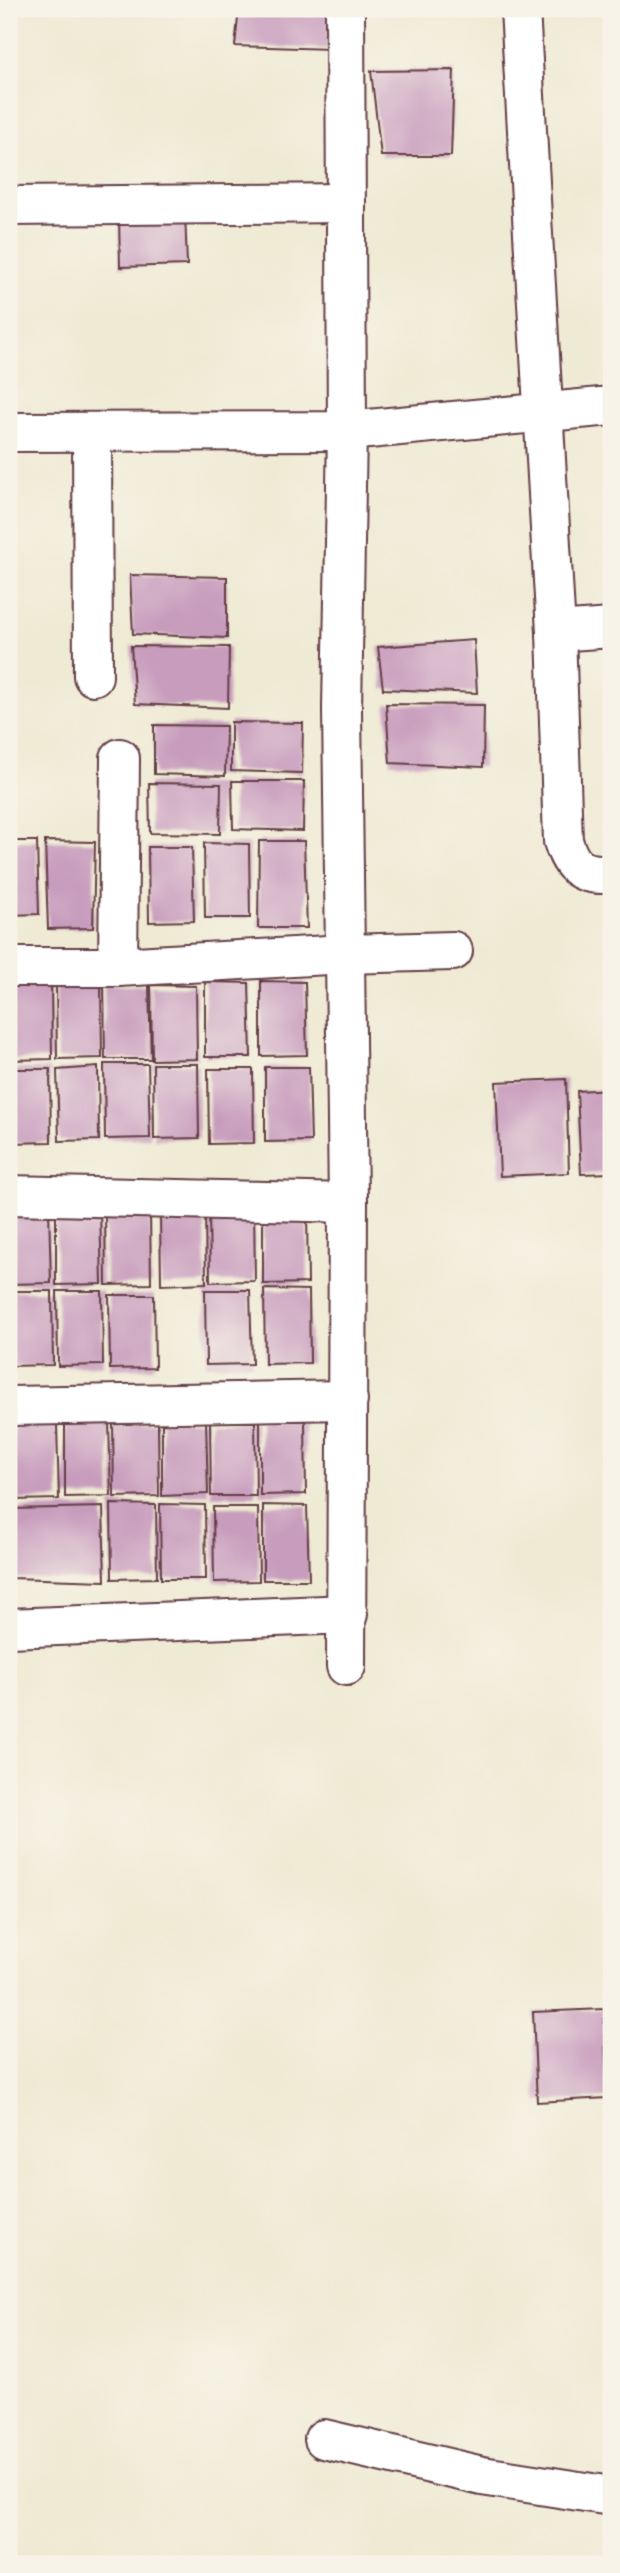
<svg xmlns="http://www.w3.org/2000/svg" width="620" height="2573" font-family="Dekko,sans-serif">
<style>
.building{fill:#c89cbd}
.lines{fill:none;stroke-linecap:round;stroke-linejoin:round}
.minor-casing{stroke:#633d44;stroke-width:42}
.minor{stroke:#fff;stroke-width:38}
</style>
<rect width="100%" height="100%" fill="#f7f3e8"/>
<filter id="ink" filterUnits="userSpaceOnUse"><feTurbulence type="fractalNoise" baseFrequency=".0143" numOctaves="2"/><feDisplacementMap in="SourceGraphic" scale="14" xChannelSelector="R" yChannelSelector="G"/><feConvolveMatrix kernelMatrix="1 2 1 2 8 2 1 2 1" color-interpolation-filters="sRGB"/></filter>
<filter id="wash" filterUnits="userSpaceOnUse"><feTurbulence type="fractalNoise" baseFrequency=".00686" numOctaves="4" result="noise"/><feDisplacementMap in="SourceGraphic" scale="28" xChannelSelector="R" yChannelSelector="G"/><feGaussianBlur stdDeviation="1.57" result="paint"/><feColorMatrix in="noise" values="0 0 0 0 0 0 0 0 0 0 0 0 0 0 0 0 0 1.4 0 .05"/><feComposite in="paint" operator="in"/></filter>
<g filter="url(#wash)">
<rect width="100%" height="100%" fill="#efead3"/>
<g id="blocks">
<!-- building -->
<g class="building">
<path d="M239 9H329V49L235 46Z"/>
<path d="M454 70 451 156H381L371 71Z"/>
<path d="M185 212 187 265 120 267 119 215Z"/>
<path d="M130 575 227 577V638L133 634Z"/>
<path d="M474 640 477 693 383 689 378 647Z"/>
<path d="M131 646 229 647 228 708 135 704Z"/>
<path d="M386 704 484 705 483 767 390 763Z"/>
<path d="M231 722 303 723 302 773 231 771Z"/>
<path d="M154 725 226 726 225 776 154 774Z"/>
<path d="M232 781H304L303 831 233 829Z"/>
<path d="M149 783 221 784 220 834 150 833Z"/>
<path d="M9 841H37L39 914 9 915Z"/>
<path d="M45 841 95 842 93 928 48 929Z"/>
<path d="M259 841H304L307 928H258Z"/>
<path d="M204 843 249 844 250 918H205Z"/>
<path d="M148 847H192L194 921 149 922Z"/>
<path d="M261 981 305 982 307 1055 261 1056Z"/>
<path d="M205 982 249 983 251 1057H205Z"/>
<path d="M56 984 101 985 102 1058 57 1059Z"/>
<path d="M104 984 149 985 151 1059H105Z"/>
<path d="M9 985H51L52 1059 9 1060Z"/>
<path d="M151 985 196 986 197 1059 152 1060Z"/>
<path d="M104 1064H148L150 1138 105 1139Z"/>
<path d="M153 1064H198L199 1138 154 1139Z"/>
<path d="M98 1067 99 1140 59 1141 57 1070Z"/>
<path d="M265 1067H309L311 1141 265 1142Z"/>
<path d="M9 1069H50L51 1142 9 1143Z"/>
<path d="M208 1069H253L254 1143 209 1144Z"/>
<path d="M566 1079 569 1173 500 1176 496 1082Z"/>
<path d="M611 1089V1173L581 1174 577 1091Z"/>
<path d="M209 1207H254L255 1281 210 1282Z"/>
<path d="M9 1209 49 1210 51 1283 9 1284Z"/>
<path d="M263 1209 307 1210 308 1283 263 1284Z"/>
<path d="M56 1210H100L102 1284 56 1285Z"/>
<path d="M105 1210 150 1211 151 1284 106 1285Z"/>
<path d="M160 1210H205L206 1283 161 1285Z"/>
<path d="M264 1289 309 1290 310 1363 265 1364Z"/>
<path d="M205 1290H250L252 1364 206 1365Z"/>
<path d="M9 1291H52L53 1365 9 1366Z"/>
<path d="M57 1291H102L103 1365 58 1366Z"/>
<path d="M109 1295H154L155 1368 110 1369Z"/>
<path d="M260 1420 305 1421 306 1494 260 1495Z"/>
<path d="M162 1421H206L208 1494 162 1496Z"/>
<path d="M65 1422H109L111 1496 65 1497Z"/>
<path d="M113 1422 158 1423 159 1496 114 1497Z"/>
<path d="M210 1422H255L256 1496H211Z"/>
<path d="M13 1425H57L59 1499 13 1500Z"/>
<path d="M111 1504 156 1505 157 1578 112 1579Z"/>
<path d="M160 1504 205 1505 206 1579H161Z"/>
<path d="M263 1505 307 1506 309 1580H263Z"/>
<path d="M103 1507 105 1581 11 1578 10 1509Z"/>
<path d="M213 1507H258L259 1581 214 1582Z"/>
<path d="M604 2009 607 2098 537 2102 533 2012Z"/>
</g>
</g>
</g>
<g filter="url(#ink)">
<use href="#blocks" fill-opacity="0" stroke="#633d44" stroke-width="2"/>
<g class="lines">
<defs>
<g id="minor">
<path d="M345 9 347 431 342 709 348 1203 346 1666"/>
<path d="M520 9 556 632 563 841C572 869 581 875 611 874"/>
<path d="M9 206 346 203"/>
<path d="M9 432 347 431 611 406"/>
<path d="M92 433 93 676"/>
<path d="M556 632 611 628"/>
<path d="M9 967H118L345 954 453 951"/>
<path d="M118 967 120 758"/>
<path d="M9 1195 348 1203"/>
<path d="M9 1406 348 1400"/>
<path d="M9 1628 348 1614"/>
<path d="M324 2439 482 2476 611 2496"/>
</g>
</defs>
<!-- minor casing -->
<use href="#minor" class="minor-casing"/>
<!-- minor -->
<use href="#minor" class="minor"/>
</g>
</g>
<!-- margin -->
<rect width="620" height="2573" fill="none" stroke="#f7f3e8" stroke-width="35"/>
</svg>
